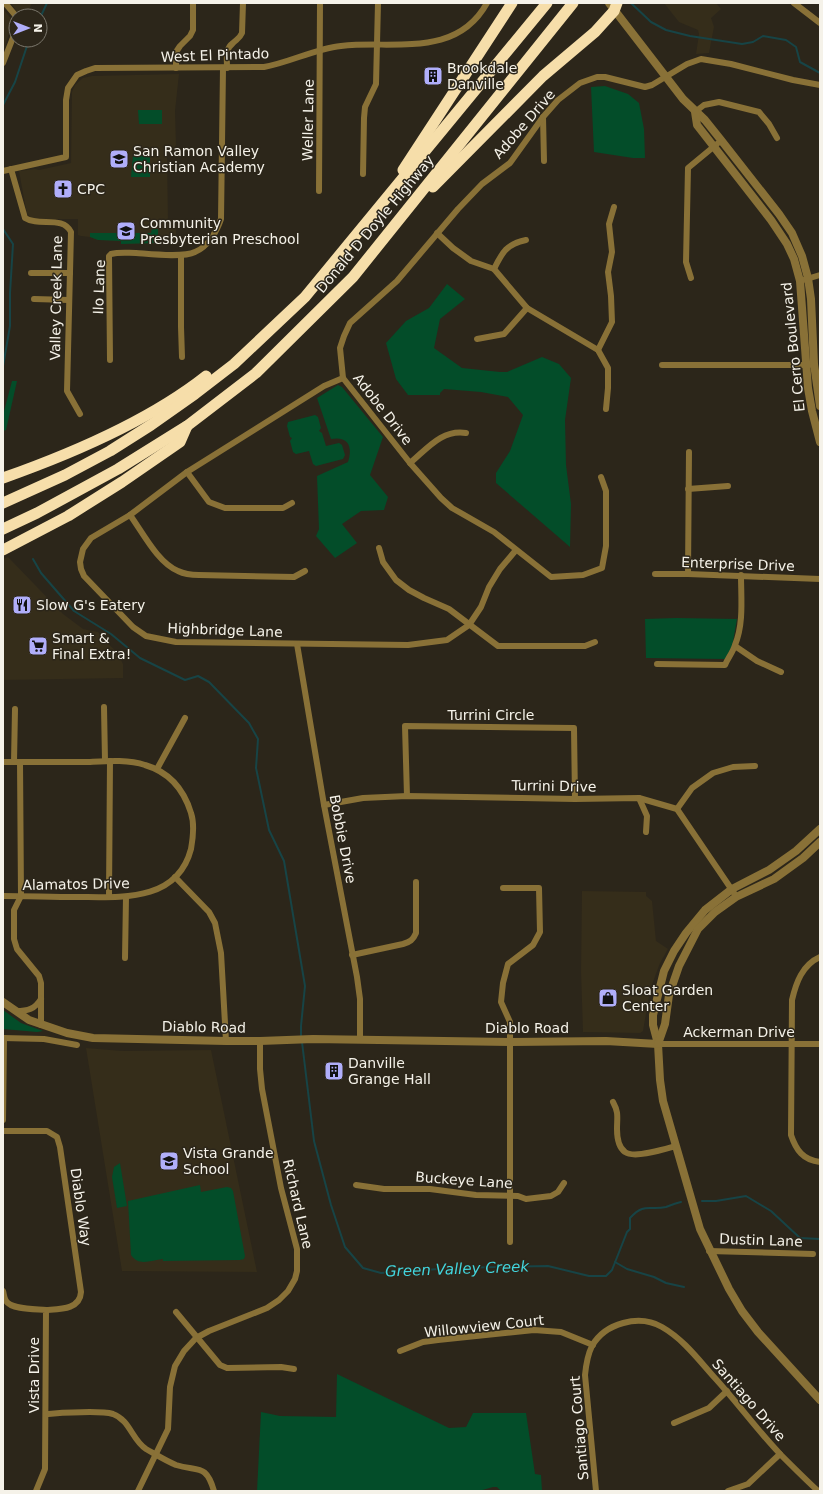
<svg xmlns="http://www.w3.org/2000/svg" width="823" height="1494" font-family="'DejaVu Sans',sans-serif">
<style>
.built{fill:#352d1a}
.green{fill:#034d29}
.lines{fill:none;stroke-linecap:round;stroke-linejoin:round}
.stream{stroke:#174446;stroke-width:2}
.minor{stroke:#897137;stroke-width:6}
.tertiary{stroke:#897137;stroke-width:8}
.motorway{stroke:#f6deaa;stroke-width:11}
.labels{text-anchor:middle;dominant-baseline:central;stroke-width:3;stroke-linejoin:round;paint-order:stroke}
.street-label{font-size:14px;fill:#f5f2e9;stroke:#2c261a}
.poi-label{font-size:14px;fill:#f5f2e9;stroke:#2c261a;text-anchor:start}
.water-label{font-size:15px;font-style:italic;fill:#42d6de;stroke:#2c261a}
</style>
<rect width="100%" height="100%" fill="#2c261a"/>
<!-- built -->
<g class="built">
<path d="M11 3H32L26 16H20Z"/>
<path d="M664 3H716L721 9 711 18 714 27 709 53 696 54 699 34 698 30 679 22Z"/>
<path d="M3 9 13 21 3 52Z"/>
<path d="M179 74 175 111 176 145 167 155 168 221 176 222V243L121 244V241L98 240 90 237 81 236 78 235V219H33L30 217 27 213 25 204 19 171 35 169 39 170 71 163 72 92 75 85 83 78 92 76Z"/>
<path d="M8 557 63 614 83 629 98 632 107 643 117 652 123 664V678L3 680V559Z"/>
<path d="M582 891 646 892V896L652 901 656 941 668 949 660 963 650 990 643 1031 640 1033 583 1032 581 972Z"/>
<path d="M86 1048 122 1051 211 1050 257 1272 122 1271Z"/>
</g>
<!-- green -->
<g class="green">
<path d="M605 86 628 94 639 103 644 129 645 158H633L594 152 591 87Z"/>
<path d="M138 110H162V124H139Z"/>
<path d="M133 155H150V177H131Z"/>
<path d="M152 229H158V243L121 244V241L98 240 90 237V233H151Z"/>
<path d="M447 284 465 299 440 319 434 348 462 368 500 372H507L542 357 559 364 571 378 565 420 566 465 571 504 570 547 496 483V473L510 451 523 415 508 397 481 392 444 389 440 393V395H408L396 379 386 343 406 321 429 308Z"/>
<path d="M12 381H17L6 430 3 431V415Z"/>
<path d="M338 385 342 387 383 437 370 475 388 497 384 510 361 511 342 524 357 543 335 558 316 536 319 529 317 476 348 462C353 446 348 436 331 439L317 398Z"/>
<path d="M315 415 318 417 321 428 319 431 322 433 326 446 339 443 342 445 345 455 343 459 316 466 313 464 309 451 296 454 293 452 290 441 292 438 290 437 287 426 288 422Z"/>
<path d="M676 618 737 619 732 647 725 659 646 658 645 619Z"/>
<path d="M3 1010 21 1023 43 1031 37 1032 3 1029Z"/>
<path d="M120 1163 127 1206 117 1208 112 1177 114 1167Z"/>
<path d="M200 1185 201 1192 227 1187 231 1188 233 1191 245 1256 244 1259 240 1260 163 1261V1259C151 1260 139 1267 131 1255L128 1201Z"/>
<path d="M337 1374 449 1428 466 1427 473 1413H526L535 1474 541 1475 542 1491H501L497 1487H493L479 1491H257L261 1412 280 1416 336 1417Z"/>
</g>
<g class="lines">
<!-- stream -->
<g class="stream">
<path d="M631 3 651 22 666 30 690 36 742 44 753 42 763 36 786 40 796 47 800 62 820 73"/>
<path d="M40 18 47 3"/>
<path d="M3 105 15 82 29 40"/>
<path d="M3 229 13 244 10 293V326L3 366"/>
<path d="M33 559 41 573 74 611 111 634 140 658 185 680 198 676 209 682 249 723 258 739 256 768 269 830 284 861 305 986 301 1026V1037"/>
<path d="M302 1042 314 1141 331 1205 345 1247 363 1268 381 1273 453 1268 548 1266 589 1276H606L612 1270 627 1232 630 1229V1218C645 1202 649 1211 666 1207 671 1205 676 1203 681 1202"/>
<path d="M702 1201H716L746 1196 771 1211 800 1238 820 1239"/>
<path d="M615 1262 627 1269 654 1277 666 1283 684 1287"/>
</g>
<!-- minor -->
<g class="minor">
<path d="M5 3 16 16"/>
<path d="M794 3 820 23"/>
<path d="M3 63 16 30"/>
<path d="M176 68V52L180 46 190 36 193 30V3"/>
<path d="M227 68C227 58 225 49 233 43 237 39 240 38 242 33L243 3"/>
<path d="M695 112 704 105 719 102 759 112 769 124 777 138"/>
<path d="M543 117 544 161"/>
<path d="M11 169 25 218C39 227 63 215 71 232L67 391 80 414"/>
<path d="M3 171 66 157V100L68 88 77 75 86 71 95 68 264 67C291 62 314 49 341 46 393 40 456 59 487 3"/>
<path d="M363 174 364 118 365 107 376 84 378 3"/>
<path d="M319 191 320 3"/>
<path d="M437 233 453 248 471 261 494 269 527 308 598 350 608 368V388L606 409"/>
<path d="M181 255V327L182 357"/>
<path d="M494 269C502 253 506 244 526 240"/>
<path d="M31 273H70"/>
<path d="M691 278 686 262 688 168 717 144"/>
<path d="M800 281 820 275"/>
<path d="M34 299 69 300"/>
<path d="M477 339 504 334 527 308"/>
<path d="M598 350 612 322 611 296 608 272 612 252 609 224 614 207"/>
<path d="M110 360 109 256 111 254C119 252 127 253 136 253 150 254 183 258 195 252 208 247 217 231 221 219L223 68"/>
<path d="M662 365H809"/>
<path d="M343 378 324 386 187 472 130 515 91 538 83 549 80 562 81 569 84 576 133 627 146 636 176 642 408 645 447 640 469 625 481 607 489 587 500 569 516 550"/>
<path d="M410 463C427 449 442 429 466 433"/>
<path d="M187 472 209 502 225 508H283L292 503"/>
<path d="M601 477 606 491V546L602 568 583 575 551 577 494 532 452 508 441 498 410 463 343 378 340 348 344 336 350 323 397 281 458 209 482 184 510 163 543 117 558 100 580 83 597 77H605L645 87 652 85 687 64 701 59 731 64 793 80 820 85"/>
<path d="M688 489 728 486"/>
<path d="M130 515C143 533 158 563 178 571 184 574 192 575 199 575L294 577 305 571"/>
<path d="M379 548 383 562 396 580 409 590 424 598 449 609 498 646H585L595 642"/>
<path d="M655 574H688L820 579"/>
<path d="M688 574 689 452"/>
<path d="M297 644 324 805 357 977 360 999V1040"/>
<path d="M735 646 757 661 781 672"/>
<path d="M657 664 725 665C728 658 733 652 735 645 744 623 741 598 741 575"/>
<path d="M104 707 105 761"/>
<path d="M3 762C31 762 60 762 88 762 106 761 128 759 145 765 169 772 184 790 191 813 195 825 193 838 191 849 177 903 119 897 76 897 52 897 27 896 3 896"/>
<path d="M14 762 15 709"/>
<path d="M20 762 21 896 14 910V939L17 949 39 976 41 983V1025"/>
<path d="M157 769 185 718"/>
<path d="M407 796 405 726 574 728 575 799"/>
<path d="M639 798 647 816 646 832"/>
<path d="M324 805 363 798 407 796 575 799 639 798 677 809 734 893"/>
<path d="M677 809 692 788 713 773 733 767 755 766"/>
<path d="M175 877 209 912 215 923 221 953 226 1041"/>
<path d="M503 888H539L540 932 533 945 508 964 503 983 501 1002 510 1022V1242"/>
<path d="M109 897 110 761"/>
<path d="M352 955 403 944C410 942 413 940 416 933V882"/>
<path d="M820 957C802 965 796 983 792 1000L791 1135C796 1150 803 1160 820 1162"/>
<path d="M125 958 126 897"/>
<path d="M16 1011C28 1011 35 1009 41 999"/>
<path d="M3 1038 44 1039 77 1045"/>
<path d="M658 1044H820"/>
<path d="M613 1102C619 1113 617 1117 617 1129 617 1137 618 1147 625 1152 634 1159 665 1149 676 1146"/>
<path d="M3 1120 4 1038"/>
<path d="M3 1131H47L57 1137 60 1147 81 1292C80 1310 59 1309 46 1310"/>
<path d="M356 1185 384 1189H430L476 1195 518 1196 526 1199 551 1196 558 1192 564 1183"/>
<path d="M709 1251 813 1254"/>
<path d="M3 1291C4 1294 4 1298 6 1301 12 1310 36 1309 46 1310L45 1469 36 1491"/>
<path d="M176 1312 220 1365 227 1368 281 1367 294 1369"/>
<path d="M400 1351 423 1342 438 1340 534 1330 561 1332 593 1345"/>
<path d="M46 1414C62 1413 99 1410 113 1414 130 1420 132 1440 146 1449 155 1454 166 1461 176 1465 198 1472 206 1463 214 1491"/>
<path d="M674 1423 709 1408 727 1391"/>
<path d="M138 1491 168 1429 170 1387 175 1366 184 1351 196 1338 209 1331 267 1308 279 1300 288 1291 295 1279 297 1271V1249L281 1188 262 1089 260 1069V1041"/>
<path d="M596 1491 585 1375C586 1365 588 1354 592 1346 605 1323 639 1314 662 1327 683 1339 698 1359 714 1377 737 1402 757 1430 781 1455 793 1467 805 1479 818 1491"/>
<path d="M728 1491 748 1484 780 1454"/>
</g>
<!-- tertiary -->
<g class="tertiary">
<path d="M609 3 683 99 705 120 721 140 779 214 792 233 802 256 808 278 811 299 814 364 820 406"/>
<path d="M695 112 697 125 771 220 787 244 794 259 800 281 808 388 812 411 820 442"/>
<path d="M820 829 796 851 769 870 732 889 705 910 686 933 674 951 664 971 653 1015V1025L658 1044 660 1080 663 1101 700 1229 729 1289 742 1311 758 1332 820 1400"/>
<path d="M3 1002 29 1020 67 1033 93 1038 226 1041H260L313 1039 511 1042 606 1041 658 1044"/>
<path d="M658 1044 665 1024 669 995 679 966 698 929 715 912 736 897 774 879 803 858 820 842"/>
</g>
<!-- motorway -->
<g class="motorway">
<path d="M403 170 512 3"/>
<path d="M433 187 543 76 595 32 614 11 617 3"/>
<path d="M3 478C71 454 149 421 206 376"/>
<path d="M3 503 65 475 110 451 151 425 195 394 234 364 305 297 547 3"/>
<path d="M3 529 37 513 118 469 187 426 256 373 353 277 573 3"/>
<path d="M3 550 68 516 122 482 180 442 187 426"/>
</g>
</g>
<!-- icons -->
<defs>
<symbol id="building-square" viewBox="-11 -11 22 22"><rect x="-9" y="-9" width="18" height="18" rx="4" fill="#b0aefa" stroke="#2c261a"/><path d="M-4-6H4V6H1V3H-1V6H-4ZM-2.5-4.3h1.7v1.8h-1.7ZM.8-4.3h1.7v1.8H.8ZM-2.5-1h1.7V.8h-1.7ZM.8-1h1.7V.8H.8Z" fill="#111"/></symbol>
<symbol id="school-square" viewBox="-11 -11 22 22"><rect x="-9" y="-9" width="18" height="18" rx="4" fill="#b0aefa" stroke="#2c261a"/><path d="M0-5L7-2L0 1L-7-2ZM-4 1L0 2.5L4 1V4Q0 6-4 4Z" fill="#111"/></symbol>
<symbol id="church-square" viewBox="-11 -11 22 22"><rect x="-9" y="-9" width="18" height="18" rx="4" fill="#b0aefa" stroke="#2c261a"/><path d="M-1.2-6h2.4v3.5h3.3v2.4h-3.3V6h-2.4V-.1h-3.3v-2.4h3.3Z" fill="#111"/></symbol>
<symbol id="restaurant-square" viewBox="-11 -11 22 22"><rect x="-9" y="-9" width="18" height="18" rx="4" fill="#b0aefa" stroke="#2c261a"/><path d="M-5-6h1v4h1v-4h1v4h1v-4h1v5L-1.5 .5V6h-2V.5L-5-1ZM5-6V6H3V1.5H1.5Q1.5-4 5-6Z" fill="#111"/></symbol>
<symbol id="supermarket-square" viewBox="-11 -11 22 22"><rect x="-9" y="-9" width="18" height="18" rx="4" fill="#b0aefa" stroke="#2c261a"/><path d="M-6-5.5h2.5l.6 2H6L4.5 2H-2.5L-4.4-4H-6ZM-1.5 3.2a1.3 1.3 0 1 0 .1 0ZM3 3.2a1.3 1.3 0 1 0 .1 0Z" fill="#111"/></symbol>
<symbol id="shop-square" viewBox="-11 -11 22 22"><rect x="-9" y="-9" width="18" height="18" rx="4" fill="#b0aefa" stroke="#2c261a"/><path d="M-5-2.5h2.3a2.7 3.5 0 0 1 5.4 0H5L5.5 6h-11ZM-1.5-2.5h3a1.5 2.3 0 0 0-3 0Z" fill="#111"/></symbol>
</defs>
<g fill-rule="evenodd">
<use href="#building-square" x="422" y="65" width="22" height="22"/>
<use href="#school-square" x="108" y="148" width="22" height="22"/>
<use href="#church-square" x="52" y="178" width="22" height="22"/>
<use href="#school-square" x="115" y="220" width="22" height="22"/>
<use href="#restaurant-square" x="11" y="594" width="22" height="22"/>
<use href="#supermarket-square" x="27" y="635" width="22" height="22"/>
<use href="#shop-square" x="597" y="987" width="22" height="22"/>
<use href="#building-square" x="323" y="1060" width="22" height="22"/>
<use href="#school-square" x="158" y="1150" width="22" height="22"/>
</g>
<g class="labels">
<!-- street labels -->
<g class="street-label">
<text transform="translate(215 55) rotate(-2)">West El Pintado</text>
<text transform="translate(308 120) rotate(-89)">Weller Lane</text>
<text transform="translate(524 124) rotate(-49)">Adobe Drive</text>
<text transform="translate(375 224) rotate(-50)">Donald D Doyle Highway</text>
<text transform="translate(99 287) rotate(-88)">Ilo Lane</text>
<text transform="translate(56 298) rotate(-89)">Valley Creek Lane</text>
<text transform="translate(793 347) rotate(-96)">El Cerro Boulevard</text>
<text transform="translate(383 409) rotate(52)">Adobe Drive</text>
<text transform="translate(738 564) rotate(2)">Enterprise Drive</text>
<text transform="translate(225 630) rotate(2)">Highbridge Lane</text>
<text x="491" y="715">Turrini Circle</text>
<text transform="translate(554 786) rotate(1)">Turrini Drive</text>
<text transform="translate(343 839) rotate(79)">Bobbie Drive</text>
<text transform="translate(76 884) rotate(-1)">Alamatos Drive</text>
<text transform="translate(204 1027) rotate(1)">Diablo Road</text>
<text x="527" y="1028">Diablo Road</text>
<text x="739" y="1032">Ackerman Drive</text>
<text transform="translate(464 1180) rotate(4)">Buckeye Lane</text>
<text transform="translate(298 1204) rotate(77)">Richard Lane</text>
<text transform="translate(81 1207) rotate(82)">Diablo Way</text>
<text transform="translate(761 1240) rotate(2)">Dustin Lane</text>
<text transform="translate(484 1326) rotate(-6)">Willowview Court</text>
<text transform="translate(34 1375) rotate(-90)">Vista Drive</text>
<text transform="translate(749 1400) rotate(49)">Santiago Drive</text>
<text transform="translate(579 1428) rotate(-95)">Santiago Court</text>
</g>
<!-- poi labels -->
<g class="poi-label">
<text x="447" y="68">Brookdale<tspan x="447" dy="16">Danville</tspan></text>
<text x="133" y="151">San Ramon Valley<tspan x="133" dy="16">Christian Academy</tspan></text>
<text x="77" y="189">CPC</text>
<text x="140" y="223">Community<tspan x="140" dy="16">Presbyterian Preschool</tspan></text>
<text x="36" y="605">Slow G's Eatery</text>
<text x="52" y="638">Smart &amp;<tspan x="52" dy="16">Final Extra!</tspan></text>
<text x="622" y="990">Sloat Garden<tspan x="622" dy="16">Center</tspan></text>
<text x="348" y="1063">Danville<tspan x="348" dy="16">Grange Hall</tspan></text>
<text x="183" y="1153">Vista Grande<tspan x="183" dy="16">School</tspan></text>
</g>
<!-- water labels -->
<g class="water-label">
<text transform="translate(457 1269) rotate(-2)">Green Valley Creek</text>
</g>
</g>
<!-- border -->
<rect width="823" height="1494" fill="none" stroke="#f5f2e9" stroke-width="8"/>
<!-- north arrow -->
<g transform="translate(28 28) rotate(90)"><circle r="19" fill="#2c261a" stroke="#7c786d"/>
<path d="M0-3L7 15L0 10L-7 15Z" fill="#b0aefa"/>
<text y="-6" font-size="11" font-weight="bold" text-anchor="middle" fill="#f5f2e9">N</text>
</g>
</svg>
